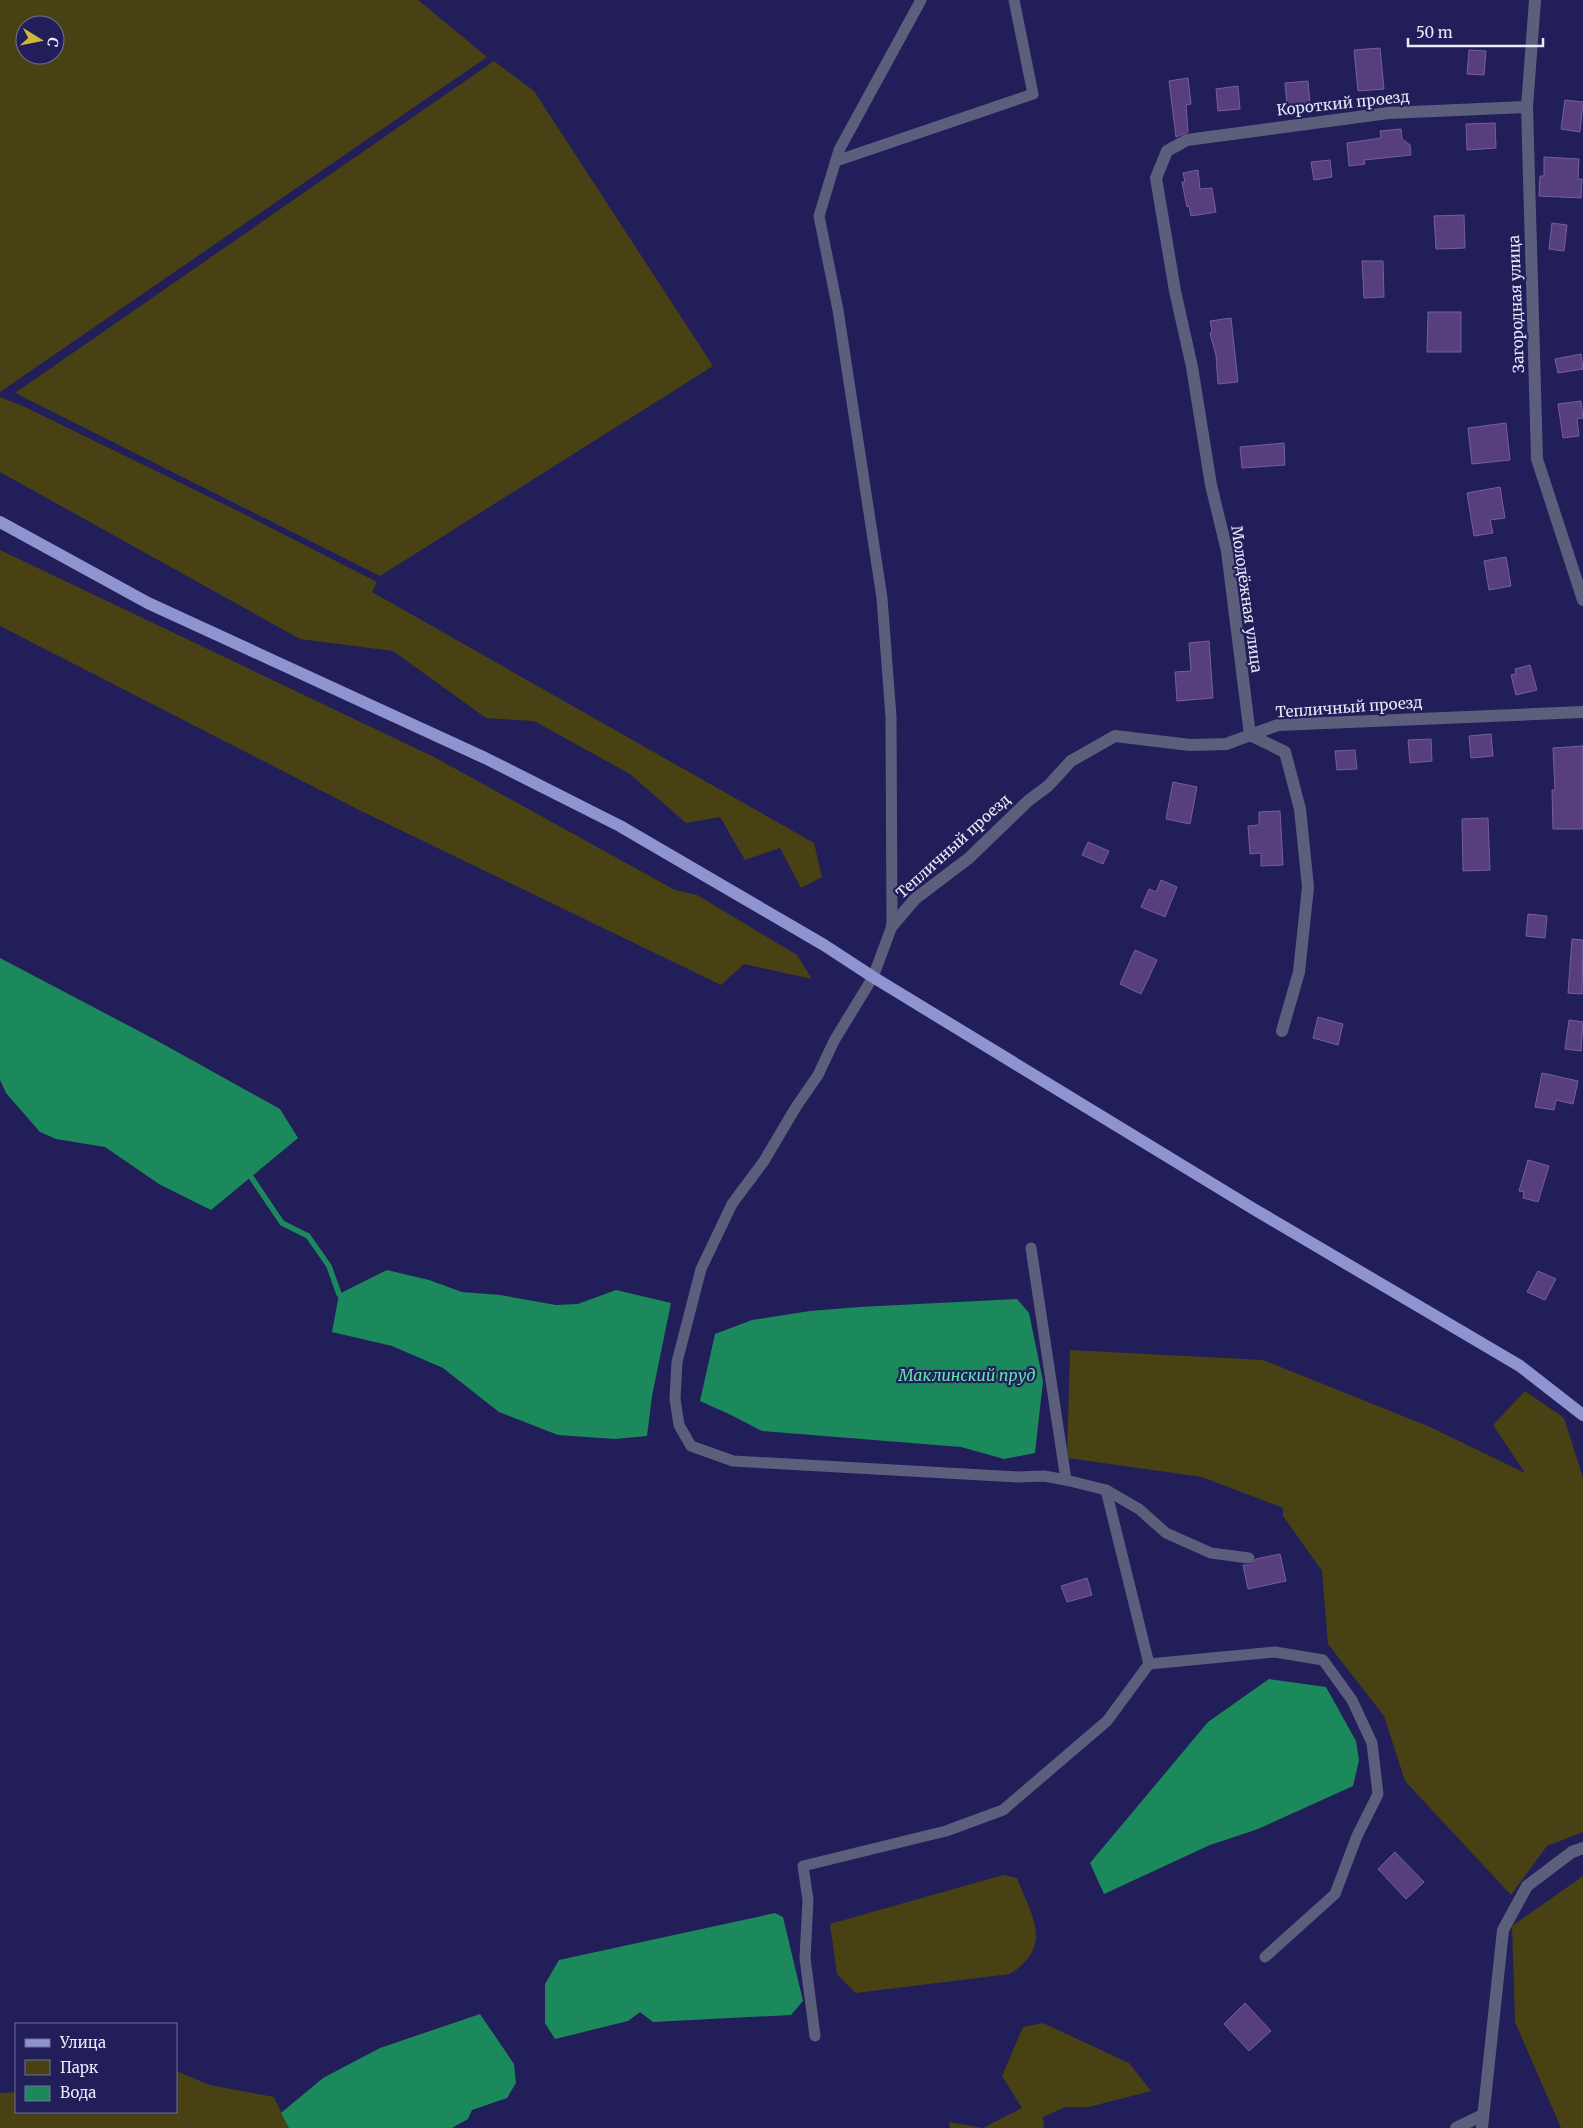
<svg xmlns="http://www.w3.org/2000/svg" width="1583" height="2128" font-family="Merriweather,serif">
<style>
.green{fill:#484113;fill-rule:evenodd}
.water{fill:#1c895d}
.lines{fill:none;stroke-linecap:round;stroke-linejoin:round}
.stream{stroke:#1c895d;stroke-width:5.5}
.building{fill:#573e7d;stroke:#775d9f}
.lane{stroke:#5c5f7c;stroke-width:11}
.street{stroke:#5c5f7c;stroke-width:12}
.primary{stroke:#8f93cf;stroke-width:12}
.labels{text-anchor:middle;dominant-baseline:central;stroke-width:4.5;stroke-linejoin:round;paint-order:stroke}
.street-label{font-size:15px;fill:#e8eaf9;stroke:#221e5a}
.water-label{font-size:16px;font-style:italic;fill:#62e6a9;stroke:#221e5a}
</style>
<rect width="100%" height="100%" fill="#221e5a"/>
<!-- green -->
<g class="green">
<path d="M0 0H418L487 57 0 392ZM25 25H55V55H25Z"/>
<path d="M494 61 534 91 713 366 380 576 15 393Z"/>
<path d="M0 397 23 406 242 513 377 582 372 592 814 843 822 877 801 888 780 848 745 860 720 817 686 823 630 774 534 721 486 718 393 651 300 639 0 472Z"/>
<path d="M0 550 434 757 675 890 697 895 797 955 812 979 744 964 721 985 359 810 0 626Z"/>
<path d="M1070 1350 1263 1360 1430 1427 1525 1473 1493 1425 1525 1391 1564 1418 1583 1478V1832L1547 1846 1511 1895 1405 1781 1384 1716 1328 1644 1322 1571 1283 1516V1508L1202 1477 1067 1458Z"/>
<path d="M1003 1875 1017 1878C1032 1917 1054 1946 1010 1974L856 1993 837 1974 830 1924Z"/>
<path d="M1583 1876V2128H1561L1515 2022 1512 1926Z"/>
<path d="M1043 2023 1129 2063 1151 2091 1089 2107H1065L1043 2117 1044 2128H950L949 2122 983 2128 1022 2108 1002 2076 1023 2027Z"/>
<path d="M176 2071 210 2085 274 2097 289 2128H0V2093L16 2092V2112H176Z"/>
</g>
<!-- water -->
<g class="water">
<path d="M0 958 154 1039 280 1109 298 1138 211 1210 159 1184 105 1147 56 1139 40 1132 6 1093 0 1080Z"/>
<path d="M387 1270 429 1280 462 1292 500 1295 556 1305 578 1304 616 1290 671 1303 652 1396 647 1436 615 1439 558 1435 499 1412 443 1368 392 1346 332 1332 339 1294Z"/>
<path d="M1017 1299 1029 1313 1043 1381 1035 1453 1004 1459 961 1447 762 1431 731 1415 700 1401 715 1334 752 1320 810 1311 859 1307Z"/>
<path d="M1269 1679 1326 1687 1356 1741 1359 1760 1353 1786 1258 1829 1210 1845 1104 1894 1090 1863 1208 1722Z"/>
<path d="M775 1913 783 1917 803 2001 791 2015 653 2022 640 2012 628 2021 555 2039 545 2023V1984L559 1960Z"/>
<path d="M480 2014 514 2064 516 2083 507 2098 472 2110 468 2119 452 2128H289L281 2113 323 2078 380 2048Z"/>
</g>
<g class="lines">
<!-- stream -->
<path class="stream" d="M251 1177 282 1223 308 1236 329 1266 339 1294 344 1299"/>
</g>
<!-- building -->
<g class="building">
<path d="M1380 48 1384 89 1358 91 1354 50Z"/>
<path d="M1469 50 1486 51 1484 75 1467 74Z"/>
<path d="M1188 78 1191 104 1186 105 1188 132 1176 137 1169 81Z"/>
<path d="M1308 81 1310 103 1287 105 1285 83Z"/>
<path d="M1238 86 1240 109 1218 111 1216 89Z"/>
<path d="M1565 100 1583 102 1580 132 1561 129Z"/>
<path d="M1495 123 1496 148 1467 150 1466 124Z"/>
<path d="M1401 129 1402 139 1410 145 1411 155 1364 160 1365 164 1349 166 1347 143 1381 138 1380 131Z"/>
<path d="M1544 157 1579 159 1578 179H1582L1581 198 1539 196 1540 176H1544Z"/>
<path d="M1330 160 1332 177 1314 180 1311 162Z"/>
<path d="M1198 170 1200 189 1212 188 1216 212 1191 216 1189 206 1187 207 1182 182H1185L1183 173Z"/>
<path d="M1464 215 1465 248 1436 249 1434 216Z"/>
<path d="M1552 223 1567 225 1564 251 1549 249Z"/>
<path d="M1362 261H1383L1384 297 1364 298Z"/>
<path d="M1428 312H1461V352H1427Z"/>
<path d="M1231 318 1238 382 1218 384 1216 355 1210 334 1212 331 1210 321Z"/>
<path d="M1581 354 1583 369 1558 373 1555 359Z"/>
<path d="M1581 401 1583 418 1577 419 1579 436 1563 438 1558 404Z"/>
<path d="M1506 423 1510 460 1472 464 1468 428Z"/>
<path d="M1284 443 1285 465 1242 468 1240 447Z"/>
<path d="M1500 487 1505 518 1490 520 1493 533 1474 536 1467 493Z"/>
<path d="M1506 557 1511 586 1489 590 1484 561Z"/>
<path d="M1209 641 1213 698 1177 701 1175 672 1191 671 1189 643Z"/>
<path d="M1530 665 1537 690 1516 695 1511 675 1516 674 1515 669Z"/>
<path d="M1491 734 1493 756 1471 758 1469 736Z"/>
<path d="M1431 739 1432 761 1410 763 1408 740Z"/>
<path d="M1583 746V829H1553L1552 790H1555L1553 748Z"/>
<path d="M1355 750 1357 769 1337 770 1335 751Z"/>
<path d="M1173 782 1197 787 1190 824 1166 819Z"/>
<path d="M1280 811 1283 865 1261 866V853L1250 854 1248 826 1259 825V812Z"/>
<path d="M1488 818 1490 870 1463 871 1462 819Z"/>
<path d="M1088 842 1109 851 1103 864 1082 855Z"/>
<path d="M1161 880 1177 887 1165 917 1141 907 1149 889 1156 892Z"/>
<path d="M1528 914 1547 916 1545 938 1526 936Z"/>
<path d="M1572 939 1583 940 1582 994 1568 993Z"/>
<path d="M1135 950 1157 960 1141 994 1120 984Z"/>
<path d="M1318 1017 1343 1024 1338 1045 1313 1038Z"/>
<path d="M1569 1020 1583 1022 1581 1051 1565 1049Z"/>
<path d="M1542 1073 1578 1081 1573 1104 1556 1100 1554 1110 1535 1107Z"/>
<path d="M1528 1160 1549 1166 1538 1202 1523 1198 1524 1192 1519 1191Z"/>
<path d="M1538 1271 1556 1279 1545 1300 1527 1292Z"/>
<path d="M1280 1554 1286 1581 1248 1589 1243 1565H1251L1256 1559Z"/>
<path d="M1087 1578 1092 1595 1067 1602 1061 1586Z"/>
<path d="M1395 1852 1424 1882 1406 1899 1378 1869Z"/>
<path d="M1245 2003 1271 2031 1249 2051 1224 2024Z"/>
</g>
<g class="lines">
<!-- lane -->
<g class="lane">
<path d="M921 0 839 150 819 216 838 310 882 598 891 717 892 926 873 977 834 1041 818 1075 796 1107 764 1161 732 1204 701 1269 677 1362 675 1399 679 1425 691 1446 733 1461 1018 1477 1044 1476 1066 1480 1031 1248"/>
<path d="M836 161 1033 94 1014 0"/>
<path d="M1066 1480 1106 1490 1139 1509 1166 1533 1211 1553 1249 1558"/>
<path d="M1106 1490 1149 1664 1275 1652 1323 1660 1352 1700 1372 1743 1378 1794 1357 1836 1335 1894 1265 1957"/>
<path d="M815 2036 805 1958 808 1900 803 1866 946 1831 1003 1810 1107 1721 1149 1664"/>
</g>
<!-- street -->
<g class="street">
<path d="M1535 0 1527 107 1537 459 1583 600"/>
<path d="M892 926 915 899 969 858 1028 801 1048 786 1071 761 1115 736 1190 745 1226 744 1278 725 1583 712"/>
<path d="M1282 1031 1299 972 1308 887 1300 809 1285 752 1250 735 1227 551 1211 485 1192 367 1175 291 1156 178 1167 151 1187 140 1388 113 1527 107"/>
<path d="M1456 2128 1483 2115"/>
<path d="M1482 2128 1503 1930 1527 1886 1572 1852 1583 1848"/>
</g>
<!-- primary -->
<path class="primary" d="M0 522 148 603 485 758 620 826 824 945 873 977 1252 1208 1520 1366 1583 1415"/>
</g>
<g class="labels">
<!-- street labels -->
<g class="street-label">
<text transform="translate(1343 103) rotate(-6)">Короткий проезд</text>
<text transform="translate(1516 304) rotate(-92)">Загородная улица</text>
<text transform="translate(1247 599) rotate(82)">Молодёжная улица</text>
<text transform="translate(1349 707) rotate(-4)">Тепличный проезд</text>
<text transform="translate(953 846) rotate(-42)">Тепличный проезд</text>
</g>
<!-- water labels -->
<g class="water-label">
<text x="967" y="1375">Маклинский пруд</text>
</g>
</g>
<!-- legend -->
<rect x="15" y="2023" width="162" height="90" fill="#221e5a" stroke="#71709a"/>
<rect x="25" y="2039" width="25" height="8" fill="#8f93cf" stroke="#71709a"/>
<text x="60" y="2048" font-size="15" fill="#e8eaf9">Улица</text>
<rect x="25" y="2060" width="25" height="15" fill="#484113" stroke="#71709a"/>
<text x="60" y="2073" font-size="15" fill="#e8eaf9">Парк</text>
<rect x="25" y="2086" width="25" height="15" fill="#1c895d" stroke="#71709a"/>
<text x="60" y="2098" font-size="15" fill="#e8eaf9">Вода</text>
<!-- north arrow -->
<g transform="translate(40 40) rotate(100)"><circle r="24" fill="#221e5a" stroke="#71709a"/>
<path d="M0-4L9 19L0 12L-9 19Z" fill="#ccb938"/>
<text y="-8" font-size="14" font-weight="bold" text-anchor="middle" fill="#e8eaf9">С</text>
</g>
<!-- scale -->
<path d="M1408 38v8h135v-8" fill="none" stroke="#e8eaf9" stroke-width="2.5"/>
<text x="1416" y="38" font-size="15" fill="#e8eaf9" stroke="#221e5a" stroke-width="4" paint-order="stroke">50 m</text>
</svg>
